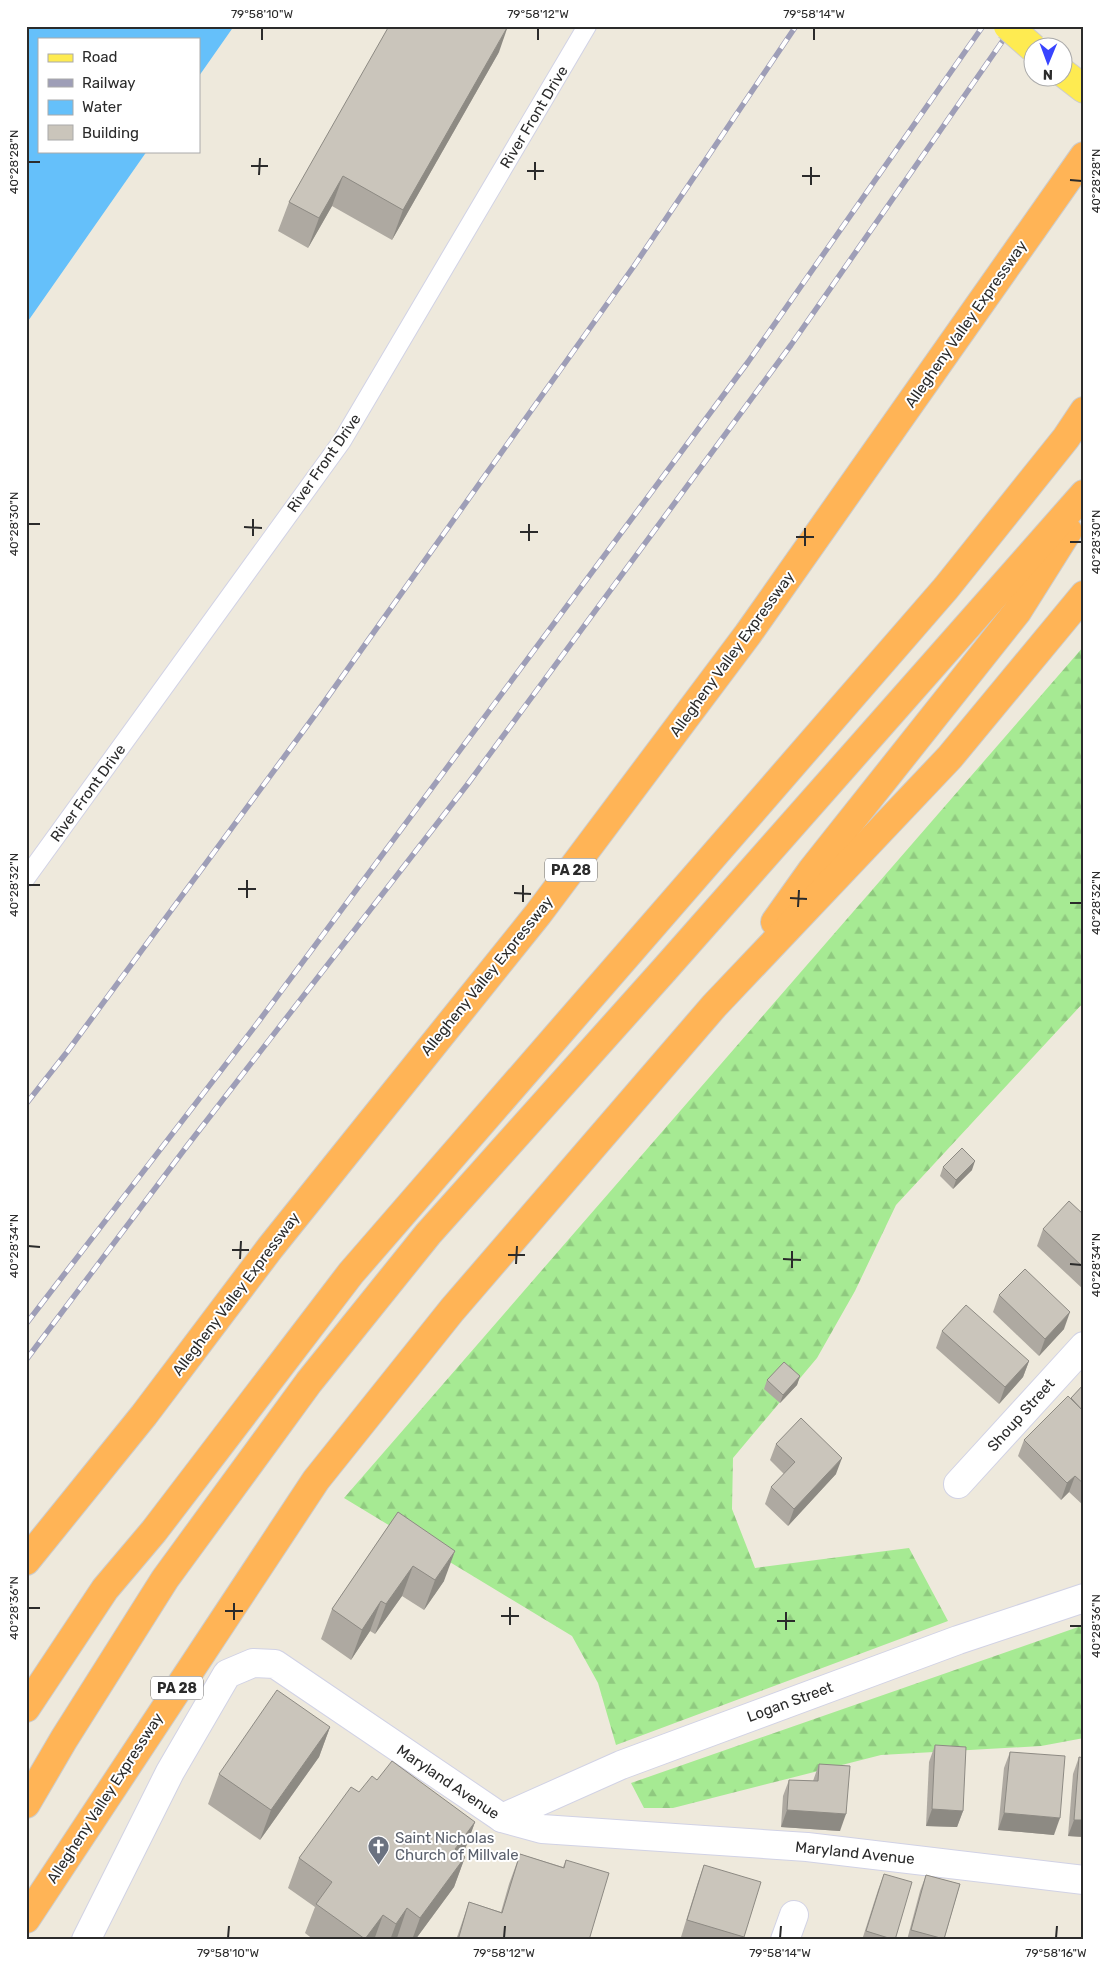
<svg xmlns="http://www.w3.org/2000/svg" width="1110" height="1966" font-family="Rubik,sans-serif">
<style>
.forest{fill:url(#forest-firs)}
.water{fill:#65c0fa}
.lines{fill:none;stroke-linecap:round;stroke-linejoin:round}
.lane-casing{stroke:#d1d2e5;stroke-width:20}
.street-casing{stroke:#d1d2e5;stroke-width:30}
.primary-casing{stroke:#ccc;stroke-width:30}
.highway-casing{stroke:#ccc;stroke-width:30}
.lane{stroke:#fff;stroke-width:18}
.street{stroke:#fff;stroke-width:28}
.primary{stroke:#feeb51;stroke-width:28}
.highway{stroke:#ffb456;stroke-width:28}
.rail-casing{stroke:#9e9eb7;stroke-width:5.5}
.rail{stroke:#fff;stroke-width:4;stroke-dasharray:11;stroke-linecap:butt}
.primary-bridge-casing{stroke:#ccc;stroke-width:30;stroke-linecap:butt}
.primary-bridge{stroke:#feeb51;stroke-width:28}
.wall{fill:#aea9a1}
.shaded-wall{fill:#8d8a83}
.building{fill:#cac5bb;stroke:#8d8a83}
.ticks{fill:none;stroke:#2b2b2b;stroke-width:2}
.labels{text-anchor:middle;dominant-baseline:central;stroke-width:4;stroke-linejoin:round;paint-order:stroke}
.shield{fill:#fff;stroke:#6b6b6b;stroke-width:1}
.shield-label{font-size:14px;font-weight:bold;fill:#2b2b2b}
.street-label{font-size:15px;fill:#2b2b2b;stroke:#fff}
.worship-label{font-size:15px;fill:#5b616d;stroke:#fff;text-anchor:start}
.neatline{fill:none;stroke:#2b2b2b;stroke-width:2}
.ticks-label{font-size:12px;text-anchor:middle;fill:#2b2b2b}
</style>
<defs>
<pattern id="forest-firs" width="22" height="20" patternUnits="userSpaceOnUse" patternTransform="scale(1.25)"><rect width="22" height="20" fill="#a6ea93"/><path d="M5 1l3.5 6h-7zM16 11l3.5 6h-7z" fill="#8fc97f"/></pattern>
</defs>
<rect width="100%" height="100%" fill="#eee9dc"/>
<!-- forest -->
<g class="forest">
<path d="M1084 646V1002L896 1205 855 1291 817 1358 733 1458 732 1509 755 1568 909 1548 948 1621 616 1745 598 1683 572 1636 344 1498Z"/>
<path d="M1084 1625V1738L1041 1746 881 1755 673 1808H644L631 1783Z"/>
</g>
<!-- water -->
<path class="water" d="M26 26H234L199 76V39H39V151H147L26 324Z"/>
<g class="lines">
<defs>
<path id="lane" d="M26 878 342 441 587 26"/>
<g id="street">
<path d="M958 1484 1084 1346"/>
<path d="M502 1818 621 1765 958 1640 1084 1598"/>
<path d="M86 1940 170 1772 227 1674 253 1663 275 1664 502 1818 542 1829 807 1847 1084 1880"/>
<path d="M785 1940 794 1915"/>
</g>
<path id="primary" d="M1062 72 1084 89"/>
<g id="highway">
<path d="M775 922 812 870 1017 612 1068 531"/>
<path d="M26 1561 144 1415 270 1248 538 914 748 634 1084 156"/>
<path d="M26 1708 105 1589 154 1531 351 1273 946 588 1066 438 1084 411"/>
<path d="M26 1804 64 1739 165 1579 309 1382 428 1234 665 969 1084 494"/>
<path d="M26 1919 316 1480 452 1310 714 1006 950 757 1084 595"/>
</g>
</defs>
<!-- lane casing -->
<use href="#lane" class="lane-casing"/>
<!-- street casing -->
<use href="#street" class="street-casing"/>
<!-- primary casing -->
<use href="#primary" class="primary-casing"/>
<!-- highway casing -->
<use href="#highway" class="highway-casing"/>
<!-- lane -->
<use href="#lane" class="lane"/>
<!-- street -->
<use href="#street" class="street"/>
<!-- primary -->
<use href="#primary" class="primary"/>
<!-- highway -->
<use href="#highway" class="highway"/>
<defs>
<g id="rail">
<path d="M26 1104 67 1052 315 715 634 266 796 26"/>
<path d="M26 1324 259 1021 748 362 983 26"/>
<path d="M26 1360 187 1146 467 785 791 345 1013 26"/>
</g>
</defs>
<!-- rail casing -->
<use href="#rail" class="rail-casing"/>
<!-- rail -->
<use href="#rail" class="rail"/>
<defs>
<path id="primary-bridge" d="M1008 26 1033 48"/>
</defs>
<!-- primary-bridge casing -->
<use href="#primary-bridge" class="primary-bridge-casing"/>
<!-- primary-bridge -->
<use href="#primary-bridge" class="primary-bridge"/>
</g>
<!-- wall -->
<g class="wall">
<path d="M499 52 392 240 332 206 308 248 278 231 289 202Z"/>
<path d="M943 1167 972 1170 953 1189 940 1176Z"/>
<path d="M1084 1215V1290L1037 1246 1043 1229Z"/>
<path d="M999 1295 1064 1329 1039 1356 993 1312Z"/>
<path d="M942 1331 1029 1361 1023 1377 999 1404 936 1348Z"/>
<path d="M800 1376 797 1385 780 1403 764 1389 767 1380Z"/>
<path d="M1084 1384V1506L1069 1492 1061 1500 1018 1456 1024 1440 1071 1398Z"/>
<path d="M776 1444 836 1474 788 1526 765 1504 771 1487 784 1474 770 1460Z"/>
<path d="M398 1512 444 1581 424 1610 402 1596 375 1634 370 1631 351 1660 321 1639 332 1609Z"/>
<path d="M330 1727 319 1757 260 1840 208 1804 219 1774Z"/>
<path d="M935 1745 963 1811 957 1827 926 1826 929 1762Z"/>
<path d="M1010 1752 1054 1835 998 1830 1004 1768Z"/>
<path d="M1079 1757 1084 1837 1068 1836 1073 1774Z"/>
<path d="M819 1764 840 1831 781 1827 783 1796 789 1780 813 1781Z"/>
<path d="M359 1792 475 1822 464 1852 462 1855 465 1857 454 1887 415 1940H399L397 1938 396 1940H314L305 1933 315 1907 288 1888 299 1858Z"/>
<path d="M520 1854 563 1867 566 1860 589 1940H456L469 1902 501 1912 509 1884Z"/>
<path d="M704 1865 744 1937 743 1940H691L681 1937 698 1882Z"/>
<path d="M884 1874 895 1940H862L878 1890Z"/>
<path d="M926 1875 960 1884 944 1940H907L920 1891Z"/>
</g>
<!-- shaded-wall -->
<g class="shaded-wall">
<path d="M508 26 499 52 392 240 403 210Z"/>
<path d="M343 176 332 206 308 248 319 218Z"/>
<path d="M975 1161 972 1170 953 1189 956 1180Z"/>
<path d="M1070 1312 1064 1329 1039 1356 1045 1339Z"/>
<path d="M1029 1361 1023 1377 999 1404 1005 1387Z"/>
<path d="M800 1376 797 1385 780 1403 783 1395Z"/>
<path d="M842 1458 836 1474 788 1526 794 1509Z"/>
<path d="M1075 1476 1069 1492 1061 1500 1067 1483Z"/>
<path d="M455 1551 444 1581 424 1610 435 1580Z"/>
<path d="M413 1566 402 1596 375 1634 386 1604Z"/>
<path d="M381 1601 370 1631 351 1660 362 1630Z"/>
<path d="M330 1727 319 1757 260 1840 271 1810Z"/>
<path d="M932 1809 963 1811 957 1827 926 1826Z"/>
<path d="M787 1810 846 1814 840 1831 781 1827Z"/>
<path d="M1004 1813 1060 1818 1054 1835 998 1830Z"/>
<path d="M1074 1820H1084V1837L1068 1836Z"/>
<path d="M475 1822 464 1852 444 1879 455 1849Z"/>
<path d="M465 1857 454 1887 415 1940H412L420 1918Z"/>
<path d="M407 1908 397 1938 396 1940H390L396 1924Z"/>
<path d="M383 1915 374 1940H364L365 1939Z"/>
</g>
<!-- building -->
<g class="building">
<path d="M389 26H508L403 210 343 176 319 218 289 202Z"/>
<path d="M962 1148 975 1161 956 1180 943 1167Z"/>
<path d="M1069 1201 1084 1215V1268L1043 1229Z"/>
<path d="M1025 1269 1070 1312 1045 1339 999 1295Z"/>
<path d="M966 1305 1029 1361 1005 1387 942 1331Z"/>
<path d="M784 1362 800 1376 783 1395 767 1380Z"/>
<path d="M1084 1384V1412L1071 1398Z"/>
<path d="M1068 1396 1084 1412V1484L1075 1476 1067 1483 1024 1440Z"/>
<path d="M801 1418 842 1458 794 1509 771 1487 795 1462 776 1444Z"/>
<path d="M398 1512 455 1551 435 1580 413 1566 386 1604 381 1601 362 1630 332 1609Z"/>
<path d="M277 1690 330 1727 271 1810 219 1774Z"/>
<path d="M935 1745 966 1747 963 1811 932 1809Z"/>
<path d="M1010 1752 1065 1756 1060 1818 1004 1813Z"/>
<path d="M1079 1757 1084 1758V1820H1074Z"/>
<path d="M392 1761 475 1822 455 1849 465 1857 420 1918 407 1908 396 1924 383 1915 365 1939 316 1904 332 1882 299 1858 351 1787 359 1792 372 1776 377 1780Z"/>
<path d="M819 1764 850 1766 846 1814 787 1810 789 1780 818 1781Z"/>
<path d="M520 1854 564 1868 566 1860 609 1873 589 1940H458L469 1902 502 1913Z"/>
<path d="M704 1865 761 1882 744 1937 687 1920Z"/>
<path d="M884 1874 912 1882 895 1940 866 1931Z"/>
<path d="M926 1875 960 1884 944 1939 911 1930Z"/>
</g>
<!-- ticks -->
<path class="ticks" d="M262 40V28M538 40V28M814 40V28M28 162H40M251 166H268M527 171H544M259 175 260 158M802 176H820M535 180V162M1070 180 1082 181M811 185V167M28 524H40M244 527 262 528M520 532H538M253 536V519M796 537H814M529 541V524M1070 542H1082M805 546V528M28 885H40M238 889H256M514 893 531 894M247 898V880M790 898 807 899M523 902V885M1070 903H1082M798 907 799 890M28 1246 40 1247M232 1250H249M508 1255H525M240 1259 241 1241M783 1259 801 1260M516 1264 517 1246M1070 1264 1082 1265M792 1268V1251M28 1608H40M225 1611H243M501 1616H519M234 1620V1603M777 1621H795M510 1625V1607M1070 1626H1082M786 1630V1612M228 1938 229 1926M504 1938 505 1926M780 1938 781 1926M1056 1938 1057 1926"/>
<!-- icons -->
<defs>
<symbol id="church-pin" viewBox="-11 -11 22 30"><path d="M0 17L-7.5 6A9.5 9.5 0 1 1 7.5 6Z" fill="#6b7280" stroke="#fff"/><path d="M-1.2-6h2.4v3.5h3.3v2.4h-3.3V6h-2.4V-.1h-3.3v-2.4h3.3Z" fill="#fff"/></symbol>
</defs>
<g fill-rule="evenodd">
<use href="#church-pin" x="366" y="1834" width="25" height="34"/>
</g>
<g class="labels">
<!-- shield labels -->
<g class="shield">
<rect x="545" y="858.5" width="52" height="23" rx="4"/>
<rect x="151" y="1676.5" width="52" height="23" rx="4"/>
</g>
<g class="shield-label">
<text x="571" y="870">PA 28</text>
<text x="177" y="1688">PA 28</text>
</g>
<!-- street labels -->
<g class="street-label">
<text transform="translate(534 117) rotate(-59)">River Front Drive</text>
<text transform="translate(966 324) rotate(-55)">Allegheny Valley Expressway</text>
<text transform="translate(324 463) rotate(-55)">River Front Drive</text>
<text transform="translate(732 654) rotate(-54)">Allegheny Valley Expressway</text>
<text transform="translate(88 793) rotate(-54)">River Front Drive</text>
<text transform="translate(487 976) rotate(-51)">Allegheny Valley Expressway</text>
<text transform="translate(236 1294) rotate(-53)">Allegheny Valley Expressway</text>
<text transform="translate(1021 1415) rotate(-48)">Shoup Street</text>
<text transform="translate(790 1702) rotate(-20)">Logan Street</text>
<text transform="translate(448 1782) rotate(34)">Maryland Avenue</text>
<text transform="translate(105 1798) rotate(-57)">Allegheny Valley Expressway</text>
<text transform="translate(855 1853) rotate(6)">Maryland Avenue</text>
</g>
<!-- worship labels -->
<g class="worship-label">
<text x="395" y="1838">Saint Nicholas<tspan x="395" dy="17">Church of Millvale</tspan></text>
</g>
</g>
<!-- border -->
<rect width="1110" height="1966" fill="none" stroke="#ffffff" stroke-width="55"/>
<!-- legend -->
<rect x="38" y="38" width="162" height="115" fill="#ffffff" stroke="#aaaaaa"/>
<rect x="48" y="54" width="25" height="8" fill="#feeb51" stroke="#aaaaaa"/>
<text x="82" y="62" font-size="15" fill="#2b2b2b">Road</text>
<rect x="48" y="79" width="25" height="8" fill="#9e9eb7" stroke="#aaaaaa"/>
<text x="82" y="88" font-size="15" fill="#2b2b2b">Railway</text>
<rect x="48" y="100" width="25" height="15" fill="#65c0fa" stroke="#aaaaaa"/>
<text x="82" y="112" font-size="15" fill="#2b2b2b">Water</text>
<rect x="48" y="125" width="25" height="15" fill="#cac5bb" stroke="#aaaaaa"/>
<text x="82" y="138" font-size="15" fill="#2b2b2b">Building</text>
<!-- north arrow -->
<g transform="translate(1048 62) rotate(181)"><circle r="24" fill="#ffffff" stroke="#aaaaaa"/>
<path d="M0-4L9 19L0 12L-9 19Z" fill="#3844ff"/>
<text y="-8" font-size="14" font-weight="bold" text-anchor="middle" fill="#2b2b2b">N</text>
</g>
<rect x="28" y="28" width="1054" height="1910" class="neatline"/>
<g class="ticks-label">
<text x="262" y="18">79°58'10"W</text>
<text x="538" y="18">79°58'12"W</text>
<text x="814" y="18">79°58'14"W</text>
<text transform="translate(14 162) rotate(-90)" y="4">40°28'28"N</text>
<text transform="translate(1096 181) rotate(-90)" y="4">40°28'28"N</text>
<text transform="translate(14 524) rotate(-90)" y="4">40°28'30"N</text>
<text transform="translate(1096 542) rotate(-90)" y="4">40°28'30"N</text>
<text transform="translate(14 885) rotate(-90)" y="4">40°28'32"N</text>
<text transform="translate(1096 903) rotate(-90)" y="4">40°28'32"N</text>
<text transform="translate(14 1246) rotate(-90)" y="4">40°28'34"N</text>
<text transform="translate(1096 1265) rotate(-90)" y="4">40°28'34"N</text>
<text transform="translate(14 1608) rotate(-90)" y="4">40°28'36"N</text>
<text transform="translate(1096 1626) rotate(-90)" y="4">40°28'36"N</text>
<text x="228" y="1957">79°58'10"W</text>
<text x="504" y="1957">79°58'12"W</text>
<text x="780" y="1957">79°58'14"W</text>
<text x="1056" y="1957">79°58'16"W</text>
</g>
</svg>
